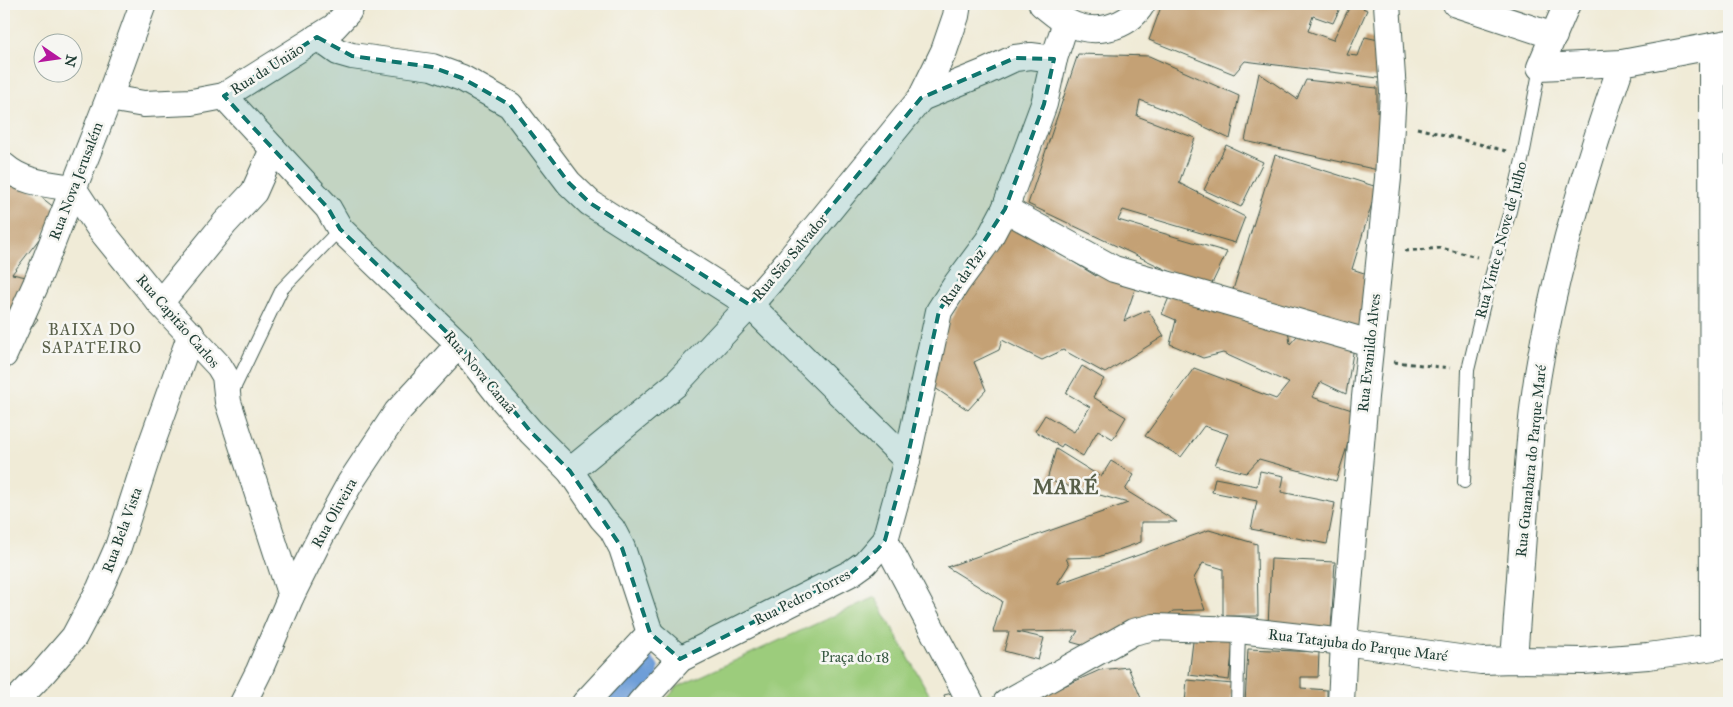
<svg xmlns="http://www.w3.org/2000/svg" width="1733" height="707" font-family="'IM FELL Great Primer',serif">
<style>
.green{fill:#9ccc7b;stroke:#5e8458}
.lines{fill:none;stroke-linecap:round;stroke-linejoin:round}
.canal{stroke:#6e9ed8;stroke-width:28}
.building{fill:#c4a174}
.lane-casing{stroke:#3e574c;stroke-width:14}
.street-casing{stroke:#3e574c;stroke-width:28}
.path{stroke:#3e574c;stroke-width:3;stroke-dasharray:4 4;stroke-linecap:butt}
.lane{stroke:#fff;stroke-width:12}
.street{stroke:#fff;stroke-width:26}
.marked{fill:#0f766e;fill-opacity:0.2;stroke:#0f766e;stroke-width:4;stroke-dasharray:10 6;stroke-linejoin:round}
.labels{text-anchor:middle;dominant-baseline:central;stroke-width:5;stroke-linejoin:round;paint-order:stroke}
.street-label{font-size:15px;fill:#1f3d34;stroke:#f6f6f2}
.park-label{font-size:15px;fill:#385a42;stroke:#f6f6f2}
.neighbourhood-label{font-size:16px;letter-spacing:1px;fill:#59604a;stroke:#f6f6f2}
.district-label{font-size:20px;font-weight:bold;letter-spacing:1px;fill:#59604a;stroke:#f6f6f2}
</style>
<rect width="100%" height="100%" fill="#f6f6f2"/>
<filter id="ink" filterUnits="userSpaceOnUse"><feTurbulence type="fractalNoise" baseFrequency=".02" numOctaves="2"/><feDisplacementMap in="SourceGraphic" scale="10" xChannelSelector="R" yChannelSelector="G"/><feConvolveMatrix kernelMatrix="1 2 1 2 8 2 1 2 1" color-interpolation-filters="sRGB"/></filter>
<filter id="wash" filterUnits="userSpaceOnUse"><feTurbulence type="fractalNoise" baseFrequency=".0096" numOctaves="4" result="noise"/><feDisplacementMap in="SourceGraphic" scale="20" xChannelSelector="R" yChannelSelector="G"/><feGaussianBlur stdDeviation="1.12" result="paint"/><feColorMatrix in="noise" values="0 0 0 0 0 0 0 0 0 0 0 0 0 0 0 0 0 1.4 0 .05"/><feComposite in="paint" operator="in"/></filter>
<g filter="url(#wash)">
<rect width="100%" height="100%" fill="#f0ebd7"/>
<!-- green -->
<path class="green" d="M875 597 934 703H663L677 687Z"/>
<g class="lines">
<!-- canal -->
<path class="canal" d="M615 703 645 670"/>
</g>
<g id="blocks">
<!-- building -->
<g class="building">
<path d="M1162 4H1342L1333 23 1313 16 1308 31 1333 40 1351 4H1354L1367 10 1347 55 1358 56 1365 37 1387 42 1386 79 1245 61 1234 74 1149 40Z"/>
<path d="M1078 54 1149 56 1239 96 1230 139 1184 117 1140 100 1137 116 1195 138 1179 183 1245 217 1235 243 1123 210 1118 220 1227 252 1209 290 1028 204Z"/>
<path d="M1259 73 1297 99 1306 80 1377 88V112L1386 114 1378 170 1245 141Z"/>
<path d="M1226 145 1263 162 1241 207 1204 190Z"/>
<path d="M1275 155 1377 187 1352 269 1376 277 1359 332 1232 293Z"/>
<path d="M4 168 60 212 12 274 31 278 24 308 38 319 23 339 4 323Z"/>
<path d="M1011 223 1096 276 1101 259 1135 289 1124 321 1148 310 1164 336 1105 373 1063 350 1042 360 1002 340 999 350 974 362 986 390 968 410 929 384 942 331Z"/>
<path d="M1170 295 1288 329 1290 344 1304 328 1354 347 1346 394 1321 382 1312 397 1358 412 1336 481 1259 459 1246 473 1215 465 1228 434 1204 426 1181 457 1145 436 1194 368 1276 399 1289 383 1223 353 1203 358 1170 344 1176 320 1162 314Z"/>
<path d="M1082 366 1104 379 1093 397 1126 417 1113 439 1098 430 1083 456 1063 444 1061 447 1035 431 1045 415 1074 432 1090 407 1066 393Z"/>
<path d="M1056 449 1101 477 1111 461 1134 475 1125 490 1177 522H1141V542L1098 557 1066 558 1069 565 1057 584 1209 530 1257 544 1258 616H1223V569L1203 563 1194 578 1205 610 1173 611 1156 624 1089 647 1071 642 1078 631 1017 632 1044 638 1038 660 1004 651 1009 632H993L1002 601 947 567 1128 503 1047 480Z"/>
<path d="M1260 471 1284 476 1281 492 1335 503 1327 544 1251 529 1257 501 1212 492 1215 478 1257 486Z"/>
<path d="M1271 559 1335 562 1331 630 1268 627Z"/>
<path d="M1194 633 1234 637 1229 680 1189 675Z"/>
<path d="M1248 649 1319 652 1318 677H1301V688L1327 690V703H1245Z"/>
<path d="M1128 667 1143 703H1026L1100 670Z"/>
<path d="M1187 680 1233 684 1231 703H1185Z"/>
<path d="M965 690 968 703H946L944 695Z"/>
</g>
</g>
</g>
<g filter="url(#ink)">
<use href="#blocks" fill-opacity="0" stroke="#3e574c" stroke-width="1"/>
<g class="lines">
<defs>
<g id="lane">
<path d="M231 395 282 289 340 229"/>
<path d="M1464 482 1468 370 1488 287 1510 211 1523 156 1540 67"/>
<path d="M1237 703 1239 630"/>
</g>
<g id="street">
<path d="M1042 4C1050 10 1058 18 1067 22 1093 36 1127 29 1142 4"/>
<path d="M1456 4 1554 36"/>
<path d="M1567 4 1540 67 1622 63 1728 43"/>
<path d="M317 37 338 52 352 56 432 67 462 78 510 105 569 183 590 203 750 305 907 460"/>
<path d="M1712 46 1713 647"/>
<path d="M224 96 328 208 340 229 459 344 499 395 531 432 570 471 602 518 612 529 622 548 650 633"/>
<path d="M109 98 144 104 192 102 224 96 334 27 348 12 352 4"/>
<path d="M921 98 985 72 1015 58 1031 56 1054 59"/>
<path d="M4 166C23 183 48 184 73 188L100 229 160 303 219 366 225 376 228 402 291 596"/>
<path d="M1005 209 1114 269 1370 343"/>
<path d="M160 303 225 223 254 192 273 149"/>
<path d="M4 355 36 284 109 98 143 4"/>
<path d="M570 471 675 385 750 305 788 261 921 98 944 51 956 16 958 4"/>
<path d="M885 540 971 703"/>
<path d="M1514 660C1518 604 1522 549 1526 494 1529 450 1532 405 1540 362 1558 259 1588 161 1622 63"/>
<path d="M14 703 42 674 74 637 100 588 118 547 149 451 191 334"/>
<path d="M243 703 259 671 291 596 321 536 350 483 397 412 459 344"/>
<path d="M585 703 650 633 680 659"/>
<path d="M640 703 680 659 851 573 865 563 885 540 907 460 939 311 957 283 988 241 1005 209 1044 104 1054 59 1066 22"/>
<path d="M1006 703 1133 632 1154 627 1239 630 1344 642 1481 661 1514 660 1583 661 1648 656 1729 645"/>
<path d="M1341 703 1344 642 1365 397 1388 178 1393 92 1387 4"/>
</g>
</defs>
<!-- lane casing -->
<use href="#lane" class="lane-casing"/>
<!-- street casing -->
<use href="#street" class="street-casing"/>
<!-- path -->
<g class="path">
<path d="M1417 128 1506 151"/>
<path d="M1405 251 1441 248 1477 257"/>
<path d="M1394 362 1450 368"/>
</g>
<!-- lane -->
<use href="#lane" class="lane"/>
<!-- street -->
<use href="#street" class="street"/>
</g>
</g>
<!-- marked area -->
<path class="marked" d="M317 37 352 56 432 67 462 78 510 105 569 183 590 203 750 305 921 98 1015 58 1054 59 1044 104 1005 209 939 311 907 460 885 540 878 549 851 573 680 659 650 633 622 548 570 471 531 432 459 344 340 229 328 208 224 96Z"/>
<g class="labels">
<!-- street labels -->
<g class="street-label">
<text transform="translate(267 69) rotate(-32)">Rua da União</text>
<text transform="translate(76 181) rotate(-69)">Rua Nova Jerusalém</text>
<text transform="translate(1501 240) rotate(-75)">Rua Vinte e Nove de Julho</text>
<text transform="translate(790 257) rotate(-50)">Rua São Salvador</text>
<text transform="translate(963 277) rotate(-55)">Rua da Paz</text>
<text transform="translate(178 321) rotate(49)">Rua Capitão Carlos</text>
<text transform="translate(1369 353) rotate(-84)">Rua Evanildo Alves</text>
<text transform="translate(480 372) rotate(50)">Rua Nova Canaã</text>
<text transform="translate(1531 461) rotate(-84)">Rua Guanabara do Parque Maré</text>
<text transform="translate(334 513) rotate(-61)">Rua Oliveira</text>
<text transform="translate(122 530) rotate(-70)">Rua Bela Vista</text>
<text transform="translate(802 597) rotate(-27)">Rua Pedro Torres</text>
<text transform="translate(1358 645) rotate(7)">Rua Tatajuba do Parque Maré</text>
</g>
<!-- park labels -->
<g class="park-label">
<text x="855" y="657">Praça do 18</text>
</g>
<!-- neighbourhood labels -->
<g class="neighbourhood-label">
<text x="92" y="329">BAIXA DO<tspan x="92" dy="18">SAPATEIRO</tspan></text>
</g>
<!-- district labels -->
<g class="district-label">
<text x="1066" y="487">MARÉ</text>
</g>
</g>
<!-- margin -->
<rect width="1733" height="707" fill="none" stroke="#f6f6f2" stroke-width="20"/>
<!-- north arrow -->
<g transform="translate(58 58) rotate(103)"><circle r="24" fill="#f6f6f2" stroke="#a0aca6"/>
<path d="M0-4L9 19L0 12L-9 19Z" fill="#b5179e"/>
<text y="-8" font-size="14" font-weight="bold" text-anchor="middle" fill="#1f3d34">N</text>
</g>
</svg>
